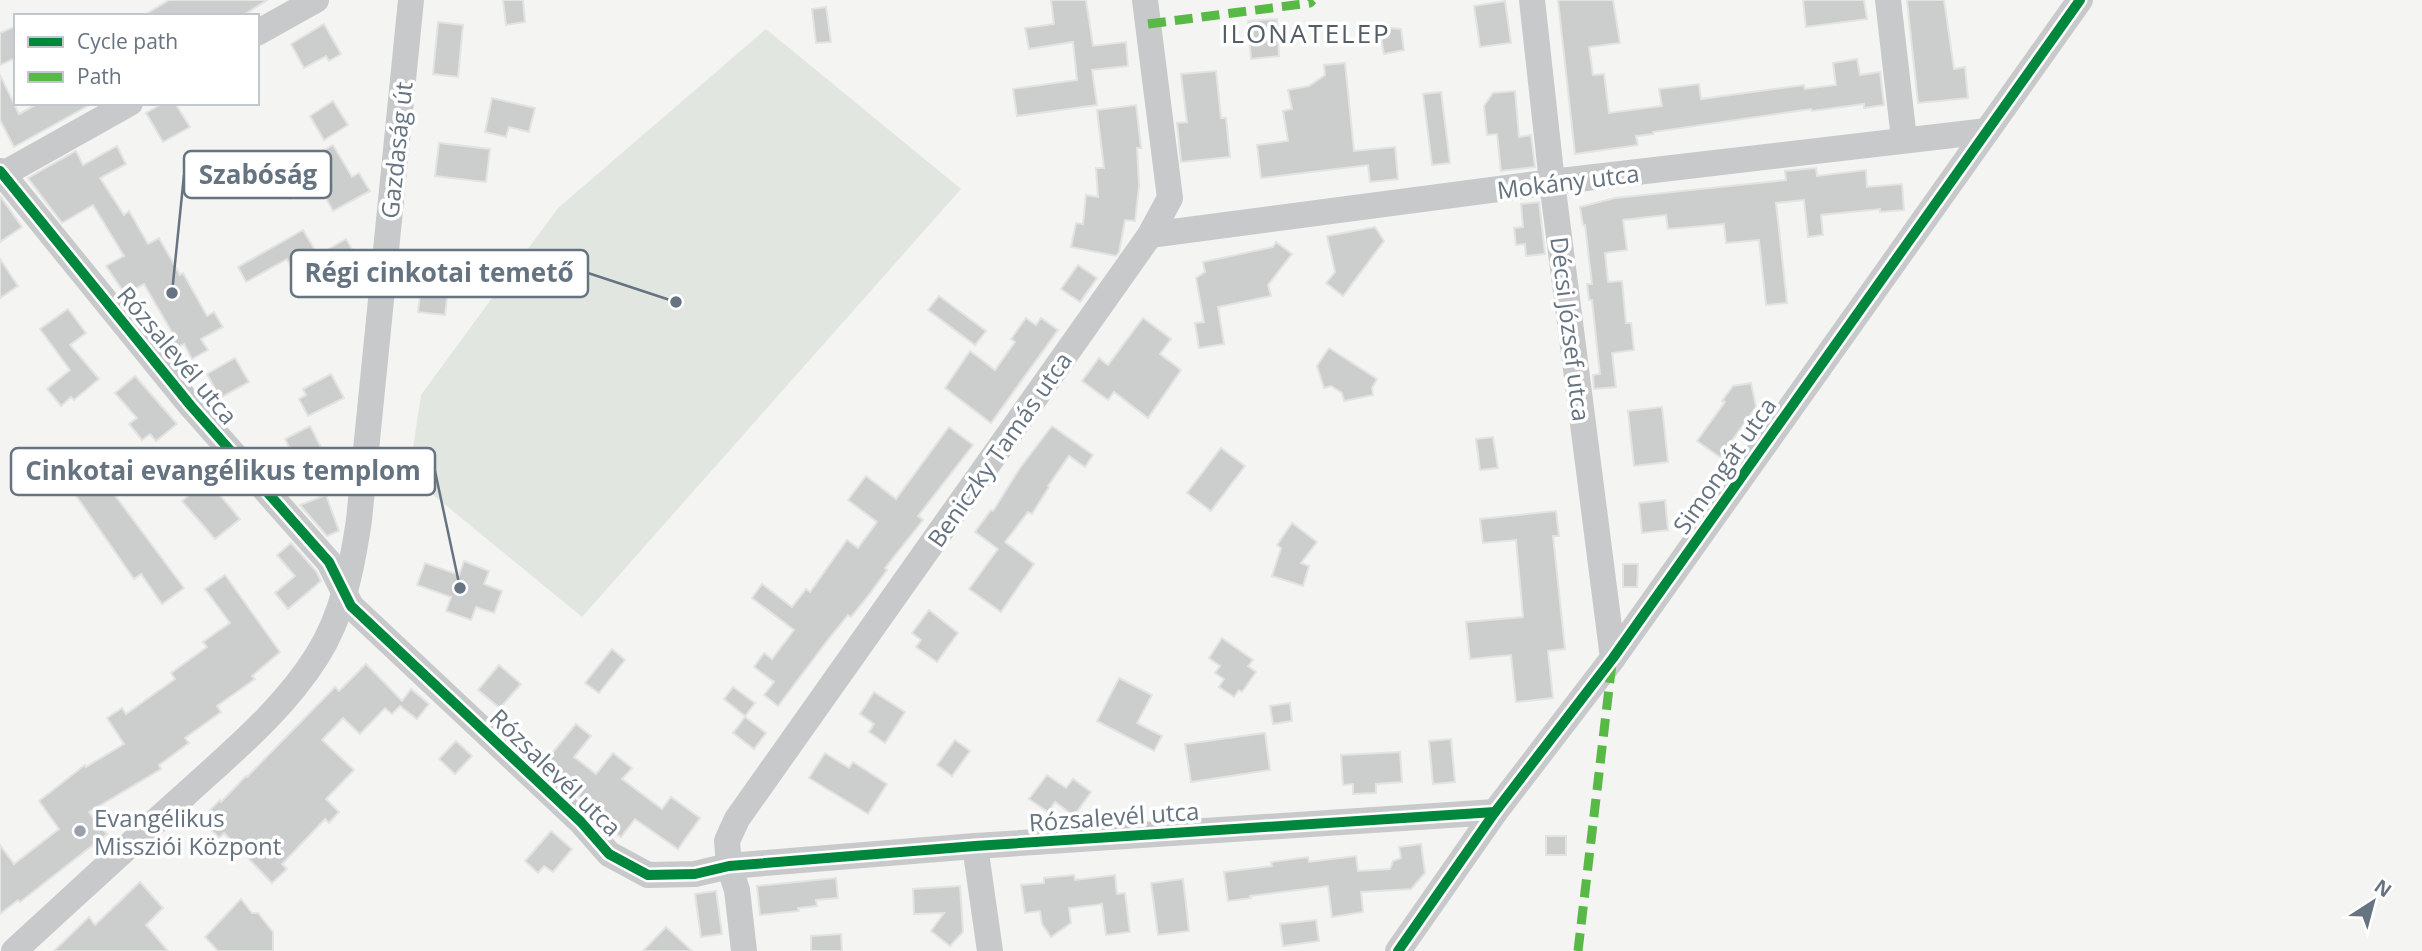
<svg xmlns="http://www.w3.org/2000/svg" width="2422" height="951" font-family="'Open Sans',sans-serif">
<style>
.green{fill:#e2e6e0}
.building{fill:#cccdcd;stroke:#e3e3e2;stroke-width:2}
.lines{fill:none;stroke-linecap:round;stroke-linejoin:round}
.minor{stroke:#c8c9ca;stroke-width:26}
.quiet{stroke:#58b947;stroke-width:9;stroke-dasharray:18 9;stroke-linecap:butt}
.cycleway-casing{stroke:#fff;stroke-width:15}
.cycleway{stroke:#00873e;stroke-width:10}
.poi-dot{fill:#98a0a9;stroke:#fff;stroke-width:2.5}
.labels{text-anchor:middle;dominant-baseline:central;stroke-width:7;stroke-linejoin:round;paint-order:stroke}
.street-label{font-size:24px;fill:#667381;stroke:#fff}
.poi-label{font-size:24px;fill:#667381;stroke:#fff;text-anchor:start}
.neighbourhood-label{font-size:26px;letter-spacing:2px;fill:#535d66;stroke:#fff}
.leader{fill:none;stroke:#667381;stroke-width:2.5}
.callout-dot{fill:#667381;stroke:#fff;stroke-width:2.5}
.callout{fill:#fff;stroke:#667381;stroke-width:2.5}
.callout-label{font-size:26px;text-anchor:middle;font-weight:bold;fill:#667381}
</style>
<rect width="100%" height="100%" fill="#f4f4f2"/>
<!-- green -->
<path class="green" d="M766 29 961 189 582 617 409 475 421 395 558 208Z"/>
<!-- building -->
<g class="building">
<path d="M169 0H267L242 16H143Z"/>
<path d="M503 0H523L525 22 506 25Z"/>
<path d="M1051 0H1086L1093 46 1126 42 1128 66 1092 70 1097 105 1017 116 1013 89 1077 80 1073 42 1029 49 1025 28 1054 24Z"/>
<path d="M1558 0H1613L1620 43 1589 47 1593 75 1604 74 1609 113 1662 106 1659 89 1699 84 1701 99 1804 85 1805 89 1836 85 1833 63 1857 59 1860 75 1880 72 1884 105 1864 108V104L1812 111 1811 109 1653 132V134L1636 136 1638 145 1575 154Z"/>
<path d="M1803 0H1864L1867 19 1806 27Z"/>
<path d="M1907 0H1944L1954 69 1965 67 1968 98 1918 103Z"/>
<path d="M1505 1 1511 43 1480 47 1474 6Z"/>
<path d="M826 7 831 42 816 43 812 9Z"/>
<path d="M1277 19 1279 56 1251 59 1248 21Z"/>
<path d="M438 22 463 25 458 77 433 74Z"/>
<path d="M324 24 341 54 329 61 326 56 304 68 291 44Z"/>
<path d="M16 26V58L0 65V33Z"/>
<path d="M1379 27 1401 29 1404 50 1384 54Z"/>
<path d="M1345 63 1354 151 1395 147 1398 179 1370 182 1368 165 1261 178 1257 145 1288 141 1283 111 1292 109 1288 90 1309 86 1325 75 1324 65Z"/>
<path d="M1216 71 1221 118H1226L1230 157 1181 162 1177 123 1187 122 1181 74Z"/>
<path d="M0 75 19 114 39 103H93L14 147 0 120Z"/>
<path d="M1515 91 1519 137 1531 135 1535 167 1501 171 1497 134 1487 135 1484 106 1493 93Z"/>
<path d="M1441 92 1450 163 1432 165 1423 94Z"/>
<path d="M492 98 535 108 529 132 509 127 506 137 485 132Z"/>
<path d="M333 101 348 125 324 140 310 116Z"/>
<path d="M163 103H175L190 127 163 142 146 113Z"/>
<path d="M1136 105 1141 148H1137L1139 186 1135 221 1125 220 1119 252 1116 256 1071 247 1076 223 1083 224 1086 195 1098 197 1096 168H1104L1097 110Z"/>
<path d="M439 143 490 149 486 182 435 176Z"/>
<path d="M333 145 352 177 359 173 370 191 333 211 318 184 290 199 287 194 279 198 270 179Z"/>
<path d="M117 146 126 164 100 178 124 215 129 211 148 244 159 238 180 275 183 273 207 316 214 312 223 327 201 339 208 350 192 359 184 344 175 348 169 336 173 334 144 284 125 294 106 266 124 256 93 205 62 223 28 178 76 151 83 165Z"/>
<path d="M1816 168 1817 176 1866 170 1867 187 1902 184 1904 210 1880 212V209L1821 215 1823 235 1808 237 1804 200 1776 203 1787 303 1766 305 1759 240 1726 243 1724 224 1668 229 1666 215 1623 220 1627 250 1605 253 1608 282 1622 281 1626 323H1631L1634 350 1612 353 1616 387 1594 389 1593 375 1600 374 1592 300H1589L1587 284H1592L1585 225H1583L1580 207 1615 198 1786 180 1785 171Z"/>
<path d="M0 196 22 227 0 242Z"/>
<path d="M1539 202 1545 254 1526 256 1525 244 1516 245 1514 228 1523 227 1521 204Z"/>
<path d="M1375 227 1384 241 1343 296 1326 283 1335 272 1327 236Z"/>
<path d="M303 230 318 255 346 239 358 259 350 264 353 268 335 277 332 273 304 290 287 259 246 282 238 267Z"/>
<path d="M1276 242 1292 254 1268 285 1271 296 1218 307 1224 344 1199 348 1195 323 1204 322 1196 278 1205 272 1203 262 1273 247Z"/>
<path d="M0 259 18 286 0 298Z"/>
<path d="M424 261 451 264 445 315 418 312Z"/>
<path d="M1078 265 1097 278 1080 302 1061 289Z"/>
<path d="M939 296 986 331 975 345 928 310Z"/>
<path d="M68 309 86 333 70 345 99 379 74 400 71 397 61 406 47 389 70 370 40 329Z"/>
<path d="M1026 318 1036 325 1041 318 1058 330 991 423 945 388 970 351 995 370 1015 342 1011 339Z"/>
<path d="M1143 318 1171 339 1160 354 1181 370 1148 418 1114 392 1108 400 1082 381 1099 358 1108 365Z"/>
<path d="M1329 348 1377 379 1372 388 1373 395 1344 401 1342 393 1331 386 1324 388 1317 366Z"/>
<path d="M235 358 249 382 220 398 207 374Z"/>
<path d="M331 374 344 398 308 416 299 399 306 395 303 389Z"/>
<path d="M135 376 177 424 156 441 150 434 142 440 129 424 137 418 115 393Z"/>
<path d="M1751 383 1756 407 1720 457 1697 441 1725 402 1722 401 1733 386Z"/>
<path d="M1662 407 1668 462 1634 466 1628 411Z"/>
<path d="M310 426 326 457 300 469 285 439Z"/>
<path d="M1052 426 1093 455 1085 467 1069 456 1048 486 1049 487 1032 514 1028 512 1005 542 1034 564 1001 612 969 589 998 549 975 532 991 510 993 511 1020 468Z"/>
<path d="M949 427 973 445 918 516 923 520 885 568 887 570 868 596 851 617 848 615 830 637 778 706 764 695 774 682 754 667 764 653 772 659 794 630 752 598 762 584 792 607 806 589 810 592 847 540 858 548 877 522 848 500 866 476 896 499Z"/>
<path d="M1493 437 1498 468 1480 470 1476 439Z"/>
<path d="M1221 448 1245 466 1211 511 1187 493Z"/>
<path d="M93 466 184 588 162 604 141 574 134 579 68 484Z"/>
<path d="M207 480 240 519 215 539 182 501Z"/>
<path d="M326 495 339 531 327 536 300 505Z"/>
<path d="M1665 500 1668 530 1642 533 1639 503Z"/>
<path d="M1556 511 1559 536H1553L1565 649 1548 651 1553 698 1516 702 1511 655 1470 659 1466 622 1523 617 1516 540 1483 543 1480 519Z"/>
<path d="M1292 523 1317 542 1301 563 1309 566 1303 586 1272 576 1281 548 1277 545Z"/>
<path d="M291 543 316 571 321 581 288 609 275 593 295 576 277 555Z"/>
<path d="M464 561 489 571 484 584 502 591 494 613 476 607 471 620 446 611 451 597 417 585 425 563 459 575Z"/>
<path d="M1623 564H1638L1637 587H1623Z"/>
<path d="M225 575 280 652 252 676 255 679 217 706 221 712 185 738 189 743 159 765 161 769 89 812 107 834 34 891 20 902 18 900 0 914V845L14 864 59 829 39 801 85 765 86 767 124 744 107 718 122 708 126 714 175 679 171 673 207 647 203 642 230 623 205 589Z"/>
<path d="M929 610 958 633 937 662 916 647 921 640 912 633Z"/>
<path d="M1222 638 1253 660 1248 666 1256 672 1242 692 1239 690 1234 697 1219 687 1224 679 1215 673 1220 666 1209 658Z"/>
<path d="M612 649 625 660 599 693 585 683Z"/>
<path d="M366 664 402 701 411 689 429 704 417 719 400 706 392 714 385 708 360 734 343 718 322 740 354 770 326 799 339 812 329 823 325 819 282 864 287 869 272 883 224 833 219 838 201 819 220 800 221 802 246 776 247 777 335 687 339 691Z"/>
<path d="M499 665 521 684 500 708 478 690Z"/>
<path d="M1119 678 1152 695 1137 723 1162 736 1154 751 1097 721Z"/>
<path d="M733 687 755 703 745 716 724 699Z"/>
<path d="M874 692 905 712 885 743 869 732 874 724 860 714Z"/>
<path d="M1290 703 1292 721 1273 724 1270 706Z"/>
<path d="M745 717 766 733 754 749 733 733Z"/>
<path d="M576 724 591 736 574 757 596 774 613 753 632 768 622 779 662 809 671 797 700 818 678 849 635 819 621 837 605 825 609 820 578 796 581 792 544 763Z"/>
<path d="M1265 733 1270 770 1191 782 1185 744Z"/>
<path d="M1451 739 1455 782 1433 784 1429 741Z"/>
<path d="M955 740 970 751 952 776 937 765Z"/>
<path d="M456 741 472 756 455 774 439 759Z"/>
<path d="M1400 752 1402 782 1376 784V793L1353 794V784L1343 785 1341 755Z"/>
<path d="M825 753 849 768 853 762 887 784 868 814 809 778Z"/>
<path d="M1047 775 1066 788 1073 779 1091 792 1074 816 1055 802 1048 812 1029 799Z"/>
<path d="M551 831 572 849 553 872 544 866 538 873 525 861Z"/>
<rect x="1546" y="836" width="20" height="19"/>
<path d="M1421 844 1425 873 1411 889 1361 892 1363 912 1332 917 1328 886 1250 896 1251 898 1228 901 1224 872 1272 866 1271 862 1308 857 1309 862 1356 856 1358 871 1390 869 1393 861 1401 858 1399 847Z"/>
<path d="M1074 875 1075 880 1115 875 1117 894 1125 893 1130 932 1106 935 1102 904 1069 908 1071 923 1051 937 1042 924 1040 911 1025 913 1021 885 1044 883V878Z"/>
<path d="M836 878 838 898 816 900 817 906 798 908 799 911 760 915 757 886Z"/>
<path d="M1183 879 1189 931 1158 935 1151 883Z"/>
<path d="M140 882 163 908 146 925 168 951H54L89 917 95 925Z"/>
<path d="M960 886 963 932 950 946 931 931 944 913 914 914 913 889Z"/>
<path d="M716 891 722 934 701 937 695 894Z"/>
<path d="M241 899 252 913H258L273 932V951H218L205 937Z"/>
<path d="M1316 920 1319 941 1283 946 1280 924Z"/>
<path d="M666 927 692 951H643Z"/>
<path d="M841 934 842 951H811V936Z"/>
</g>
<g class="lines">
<!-- minor -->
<g class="minor">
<path d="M1532 0 1552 182 1613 658"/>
<path d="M1888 0 1904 139"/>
<path d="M257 33 316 0"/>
<path d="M0 171 191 406 329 562 351 606 581 822 609 854 648 875 695 874 729 866 975 846 1495 812"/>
<path d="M0 176 130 103"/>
<path d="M1150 235 1552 182 1987 131"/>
<path d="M975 846 990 951"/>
<path d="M14 951C71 899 128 846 186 794 233 751 283 710 317 656 343 615 352 567 359 520L411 0"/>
<path d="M744 951 737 890 729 866 727 841 737 819 1150 235 1170 198 1145 0"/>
<path d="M1398 951 1495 812 1613 658 2080 0"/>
</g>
<!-- quiet -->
<g class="quiet">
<path d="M1148 24 1310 3 1313 0"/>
<path d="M1578 951 1612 663"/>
</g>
<defs>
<g id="cycleway">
<path d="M0 171 191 406 329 562 351 606 581 822 609 854 648 875 695 874 729 866 975 846 1495 812"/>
<path d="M1398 951 1495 812 1613 658 2080 0"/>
</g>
</defs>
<!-- cycleway casing -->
<use href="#cycleway" class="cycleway-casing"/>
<!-- cycleway -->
<use href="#cycleway" class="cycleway"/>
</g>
<!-- markers -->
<circle class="poi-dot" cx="80" cy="831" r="7"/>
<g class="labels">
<!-- street labels -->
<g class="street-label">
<text transform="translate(396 150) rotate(-84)">Gazdaság út</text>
<text transform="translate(1568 181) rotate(-7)">Mokány utca</text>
<text transform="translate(1571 329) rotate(83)">Décsi József utca</text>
<text transform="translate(178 355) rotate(50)">Rózsalevél utca</text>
<text transform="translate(999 449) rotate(-55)">Beniczky Tamás utca</text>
<text transform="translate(1724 465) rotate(-55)">Simongát utca</text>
<text transform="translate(556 772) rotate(44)">Rózsalevél utca</text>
<text transform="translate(1114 816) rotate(-4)">Rózsalevél utca</text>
</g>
<!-- poi labels -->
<g class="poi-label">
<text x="94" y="817">Evangélikus<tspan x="94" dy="28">Missziói Központ</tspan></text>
</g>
<!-- neighbourhood labels -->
<g class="neighbourhood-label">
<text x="1306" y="33">ILONATELEP</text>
</g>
</g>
<!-- callouts -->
<path class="leader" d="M172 293L184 175M676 302L588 273M460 588L435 471"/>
<g class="callout-dot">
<circle cx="172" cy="293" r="7"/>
<circle cx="676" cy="302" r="7"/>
<circle cx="460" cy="588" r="7"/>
</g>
<g class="callout">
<rect x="184" y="151" width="147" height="47" rx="7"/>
<rect x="291" y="250" width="297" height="47" rx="7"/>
<rect x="11" y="448" width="424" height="47" rx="7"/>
</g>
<g class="callout-label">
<text x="258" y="184">Szabóság</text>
<text x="439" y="282">Régi cinkotai temető</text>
<text x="223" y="480">Cinkotai evangélikus templom</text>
</g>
<!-- legend -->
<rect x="14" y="14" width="245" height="91" fill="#ffffff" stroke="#c2c7cd" stroke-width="2"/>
<rect x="28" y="37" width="35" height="10" fill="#00873e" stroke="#c2c7cd" stroke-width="2"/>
<text x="77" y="49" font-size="21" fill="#667381">Cycle path</text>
<rect x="28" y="72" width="35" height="10" fill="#58b947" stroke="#c2c7cd" stroke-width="2"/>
<text x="77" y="84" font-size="21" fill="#667381">Path</text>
<!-- north arrow -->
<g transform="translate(2373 902) rotate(36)" stroke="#ffffff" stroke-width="5" paint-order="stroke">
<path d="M0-5L12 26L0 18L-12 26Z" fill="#667381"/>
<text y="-10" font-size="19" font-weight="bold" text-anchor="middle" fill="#667381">N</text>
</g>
</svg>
